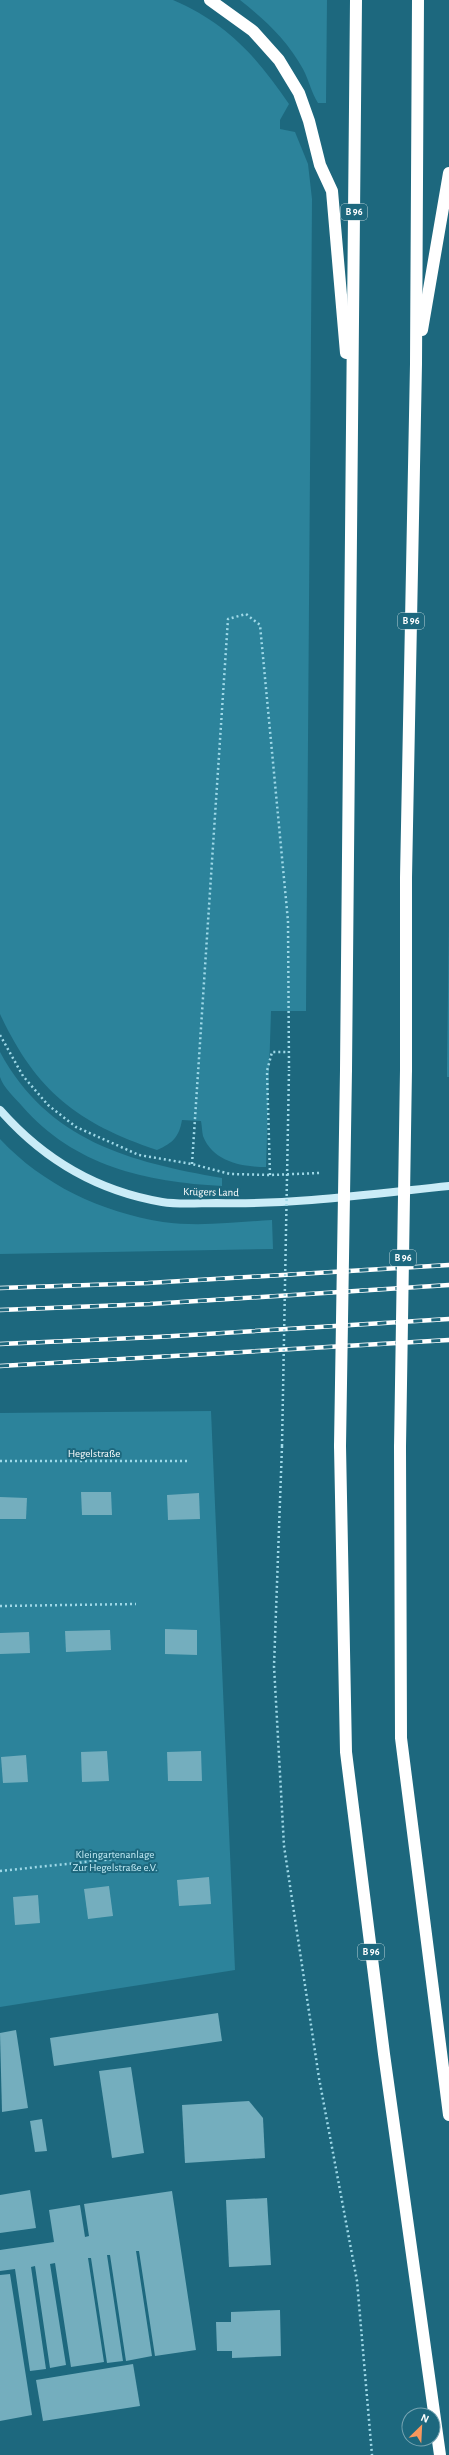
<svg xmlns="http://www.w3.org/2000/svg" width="449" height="2455" font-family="'Alegreya Sans',sans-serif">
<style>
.green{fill:#2c839b}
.building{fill:#74aebe}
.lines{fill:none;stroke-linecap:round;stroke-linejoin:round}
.path{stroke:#9fd9e8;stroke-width:2.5;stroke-dasharray:2 3;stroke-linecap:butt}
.secondary{stroke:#caecf7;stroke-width:8}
.highway{stroke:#fff;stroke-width:12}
.rail-casing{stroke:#fff;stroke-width:4.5}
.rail{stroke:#1d687e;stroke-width:3;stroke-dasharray:9;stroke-linecap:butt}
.path-bridge{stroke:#9fd9e8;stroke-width:2.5;stroke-dasharray:2 3;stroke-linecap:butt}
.highway-bridge{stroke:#fff;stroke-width:12}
.labels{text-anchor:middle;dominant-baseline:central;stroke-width:4;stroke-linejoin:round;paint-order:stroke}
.shield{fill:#1d687e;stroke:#bbd2d8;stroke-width:1}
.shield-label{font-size:10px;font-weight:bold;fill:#fff}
.street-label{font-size:11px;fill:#fff;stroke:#1d687e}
.park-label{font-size:11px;fill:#c3ecf6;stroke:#1d687e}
</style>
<rect width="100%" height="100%" fill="#1d687e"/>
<!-- green -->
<g class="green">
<path d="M0 0H173C228 24 256 56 289 104L280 120V129L295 132 308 164 312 199 306 1011H271L266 1167C243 1167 213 1162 203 1136 202 1132 202 1126 201 1121L182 1120C179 1137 173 1143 157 1150 77 1123 36 1091 0 1014Z"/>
<path d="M240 0H327L326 103H318C311 92 309 80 303 69 287 40 265 20 240 0Z"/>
<path d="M449 921V1077H447V1070Z"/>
<path d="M0 1052C48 1141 130 1162 222 1178V1186C146 1182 74 1166 22 1106 15 1098 3 1087 0 1077 0 1070 0 1060 0 1052Z"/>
<path d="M0 1139C43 1185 101 1212 163 1222 199 1227 237 1222 272 1220L273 1249 0 1254Z"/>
<path d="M211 1411 235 1970 0 2007V1413Z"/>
</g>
<!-- building -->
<g class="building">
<path d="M81 1492H111L112 1515H82Z"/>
<path d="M199 1493 200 1519 168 1520 167 1495Z"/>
<path d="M0 1497 27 1498 26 1519H0Z"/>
<path d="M165 1629 197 1630V1655L165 1654Z"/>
<path d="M110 1630 111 1650 66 1652 65 1631Z"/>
<path d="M29 1632 30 1653 0 1654V1633Z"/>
<path d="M107 1751 109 1781 82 1782 81 1752Z"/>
<path d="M201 1751 202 1781H168L167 1752Z"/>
<path d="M26 1755 28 1782 3 1783 1 1757Z"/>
<path d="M209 1877 211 1904 179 1906 177 1880Z"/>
<path d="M109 1886 113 1916 88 1919 84 1889Z"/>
<path d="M38 1895 40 1923 15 1925 13 1897Z"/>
<path d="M218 2013 222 2041 54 2066 50 2038Z"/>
<path d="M16 2030 28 2108 2 2112 0 2033Z"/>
<path d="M131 2067 144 2153 112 2158 99 2071Z"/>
<path d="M249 2101 263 2118 265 2158 185 2163 182 2105Z"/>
<path d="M42 2119 47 2151 35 2152 30 2121Z"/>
<path d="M30 2190 36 2228 0 2233V2195Z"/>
<path d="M172 2191 196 2350 155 2356 139 2251H136L152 2356 126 2361 110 2255H107L123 2361 107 2363 91 2258H88L104 2362 71 2367 55 2263 50 2264 66 2365 50 2368 35 2266 31 2267 46 2369 30 2371 15 2269 0 2271V2250L54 2242 49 2210 80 2205 85 2237 89 2236 84 2204Z"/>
<path d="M267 2198 271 2265 229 2267 226 2200Z"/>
<path d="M10 2274 32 2415 0 2421V2275Z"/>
<path d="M280 2310 281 2356 232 2358V2351H217L216 2322H231V2312Z"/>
<path d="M133 2364 140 2406 43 2421 36 2380Z"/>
</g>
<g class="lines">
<!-- path -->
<g class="path">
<path d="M0 1035 23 1076 48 1105 76 1127 139 1155 192 1164 230 1174 270 1175 320 1173"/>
<path d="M192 1164 228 619 246 614 260 625 288 921 289 1070"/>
<path d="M270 1175 267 1071 272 1052H288"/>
<path d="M282 1446 274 1666 284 1846 319 2078 357 2281 372 2455"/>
<path d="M0 1461H188"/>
<path d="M0 1606 136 1604"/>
<path d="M0 1871 142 1856"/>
</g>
<!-- secondary -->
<path class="secondary" d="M0 1110C43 1159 97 1191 162 1202 180 1205 199 1203 217 1203 294 1205 372 1194 449 1186"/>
<!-- highway -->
<g class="highway">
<path d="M210 0 253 31 279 60 299 93 309 121 320 165 332 191 346 353"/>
<path d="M422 330 449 173"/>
<path d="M346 1070 356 0"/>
<path d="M406 1070V878L416 364 418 0"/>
<path d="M340 1446 346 1752 384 2054 440 2455"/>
<path d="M400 1447 401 1738 449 2115"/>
</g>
<defs>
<g id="rail">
<path d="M0 1288 148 1283 449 1265"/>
<path d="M0 1310 150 1304 449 1285"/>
<path d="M0 1344 157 1337 449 1319"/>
<path d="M0 1366 449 1340"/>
</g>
</defs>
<!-- rail casing -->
<use href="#rail" class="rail-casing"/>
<!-- rail -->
<use href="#rail" class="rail"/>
<!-- path-bridge -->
<path class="path-bridge" d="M282 1446 289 1070"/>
<!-- highway-bridge -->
<g class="highway-bridge">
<path d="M340 1446 346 1070"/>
<path d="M400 1447 406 1070"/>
</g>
</g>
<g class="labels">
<!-- shield labels -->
<g class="shield">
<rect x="341" y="204" width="26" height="16" rx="3"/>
<rect x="398" y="613" width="26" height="16" rx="3"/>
<rect x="390" y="1250" width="26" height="16" rx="3"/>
<rect x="358" y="1944" width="26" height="16" rx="3"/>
</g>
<g class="shield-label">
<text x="354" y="212">B 96</text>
<text x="411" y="621">B 96</text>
<text x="403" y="1258">B 96</text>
<text x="371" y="1952">B 96</text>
</g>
<!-- street labels -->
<g class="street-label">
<text transform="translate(211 1192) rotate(1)">Krügers Land</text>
<text x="94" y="1453">Hegelstraße</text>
</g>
<!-- park labels -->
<g class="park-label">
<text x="115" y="1854">Kleingartenanlage<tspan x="115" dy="13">Zur Hegelstraße e.V.</tspan></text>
</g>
</g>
<!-- north arrow -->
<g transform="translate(421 2427) rotate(24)"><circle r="19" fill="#1d687e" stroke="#77a4b2"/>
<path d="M0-3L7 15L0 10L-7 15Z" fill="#f9975d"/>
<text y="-6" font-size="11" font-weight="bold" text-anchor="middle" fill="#ffffff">N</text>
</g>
</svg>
